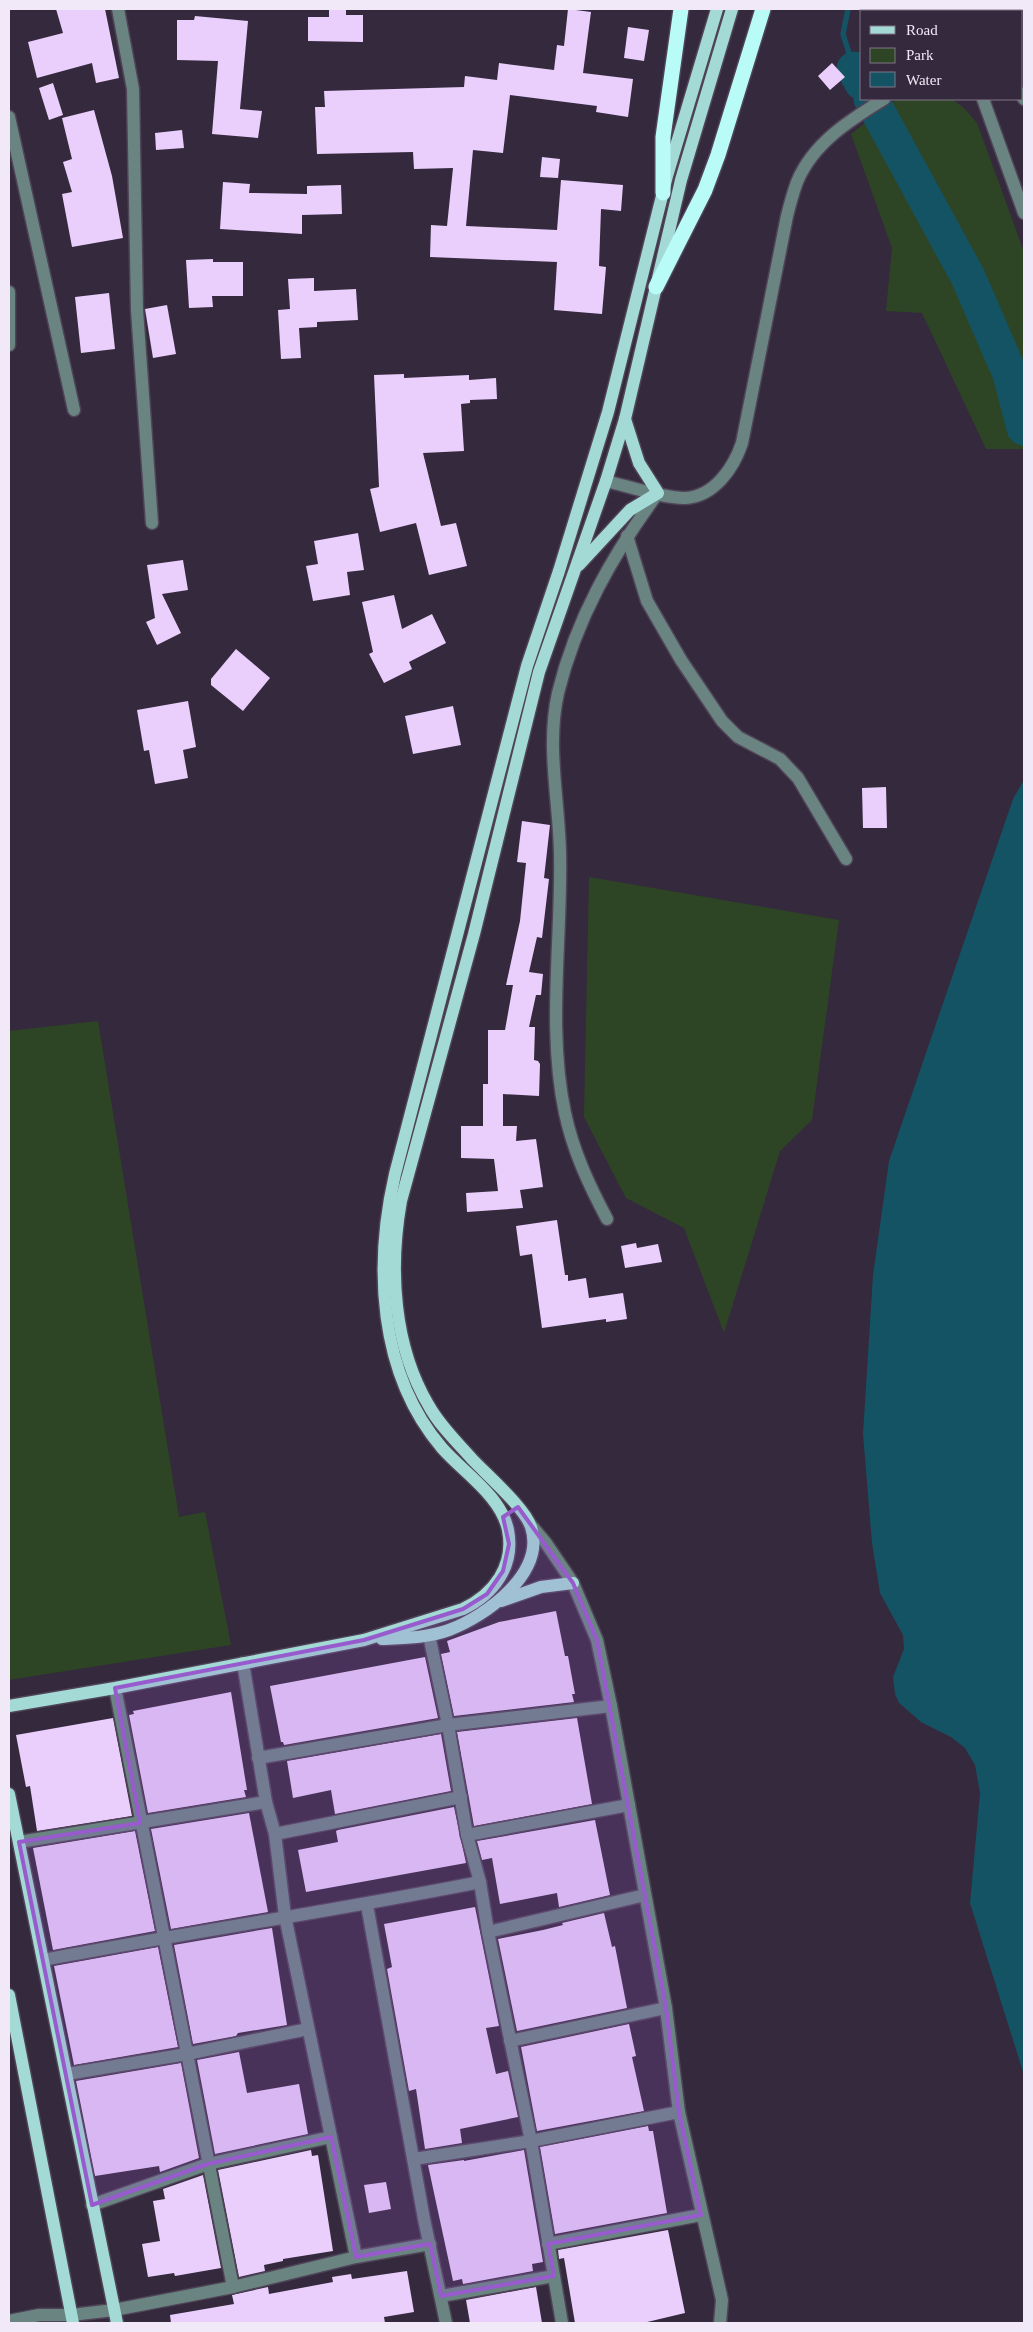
<svg xmlns="http://www.w3.org/2000/svg" width="1033" height="2332" font-family="Georgia,serif">
<style>
.green{fill:#2e4525}
.water{fill:#135364}
.lines{fill:none;stroke-linecap:round;stroke-linejoin:round}
.stream{stroke:#135364;stroke-width:5.5}
.river{stroke:#135364;stroke-width:35}
.building{fill:#eacffd}
.minor-casing{stroke:#4f4457;stroke-width:15}
.major-casing{stroke:#4f4457;stroke-width:15}
.highway-casing{stroke:#4f4457;stroke-width:18}
.minor{stroke:#6a8482;stroke-width:12}
.major{stroke:#a3dad6;stroke-width:12}
.highway{stroke:#b9fcf7;stroke-width:15}
.marked{fill:#985bcd;fill-opacity:0.2;stroke:#985bcd;stroke-width:4;stroke-linejoin:round}
</style>
<rect width="100%" height="100%" fill="#35293d"/>
<!-- green -->
<g class="green">
<path d="M900 99H952L964 108 977 123 1024 252V449H986L922 313 886 311 892 248 851 134 892 102Z"/>
<path d="M589 877 839 920 812 1120 780 1151 724 1333 684 1228 626 1198 584 1117Z"/>
<path d="M98 1021 179 1517 205 1512 231 1645 9 1680V1031Z"/>
</g>
<!-- water -->
<path class="water" d="M1024 780V2075L970 1903 980 1793 975 1765 965 1748 951 1737 921 1722 899 1703 895 1694 893 1677 904 1649 903 1635 880 1593 872 1543 863 1434 873 1275 889 1161 1013 799Z"/>
<g class="lines">
<!-- stream -->
<path class="stream" d="M848 9 843 34 854 69"/>
<!-- river -->
<g class="river">
<path d="M854 69 862 83"/>
<path d="M871 99 968 277 1010 374 1024 428"/>
</g>
</g>
<!-- building -->
<g class="building">
<path d="M56 9H105L119 78 96 83 92 63 37 78 28 42 63 33Z"/>
<path d="M329 9H346V15H363V42L308 41V17H329Z"/>
<path d="M568 9 591 12 583 73 633 79 628 117 596 112 597 106 510 95 503 153 473 150 466 226 557 230 561 180 623 185 621 211 601 209 599 266 606 267 602 314 554 310 557 262 430 257 431 225 447 226 453 168 414 169 413 152 317 154 315 107H325L324 91 464 87 465 76 497 80 499 63 554 70 557 45 564 46Z"/>
<path d="M195 16 248 21 240 109 262 111 258 138 212 134 218 61 177 60V20H194Z"/>
<path d="M628 27 649 30 644 61 624 58Z"/>
<path d="M832 63 845 77 830 90 818 76Z"/>
<path d="M53 83 63 115 49 120 39 88Z"/>
<path d="M94 110 112 176 123 238 72 247 62 194 72 192 63 162 72 159 62 118Z"/>
<path d="M182 130 184 148 156 150 155 133Z"/>
<path d="M542 157 560 159 558 178 540 177Z"/>
<path d="M223 182 250 184 249 193 307 194V186L341 185 342 214 302 215V234L220 229Z"/>
<path d="M213 259V262H243V296H212L213 307 189 308 186 260Z"/>
<path d="M314 278V291L356 289 358 320 317 322V327L299 328 301 358 281 359 278 310 290 309 288 279Z"/>
<path d="M109 293 115 349 81 353 75 297Z"/>
<path d="M167 305 176 354 153 358 145 309Z"/>
<path d="M404 374V378L469 375V380L496 378 497 399 470 400V403L461 404 464 451 423 453 441 526 456 523 467 566 429 575 416 523 380 532 370 489 379 487 374 375Z"/>
<path d="M358 533 364 570 347 572 350 595 313 601 306 566 318 564 314 541Z"/>
<path d="M183 560 188 590 162 594 181 633 157 645 146 622 155 618 147 565Z"/>
<path d="M394 595 402 629 432 614 446 643 409 662 412 669 384 683 369 654 373 652 362 602Z"/>
<path d="M236 649 270 678 243 711 211 685V679Z"/>
<path d="M188 701 196 747 183 750 188 778 155 784 149 750 144 751 137 710Z"/>
<path d="M453 706 461 745 413 754 405 716Z"/>
<path d="M886 787 887 828H863L862 788Z"/>
<path d="M522 821 550 825 544 878 549 879 542 938 537 937 529 972 543 974 541 995H536L529 1027H535L534 1060 538 1061 540 1064 539 1096 503 1094V1126H517L516 1141 536 1139 543 1187 520 1190 523 1208 467 1212 466 1193 498 1191 494 1159 461 1158V1126H483V1084H488V1030H505L513 985H506L520 921 526 863 517 862Z"/>
<path d="M557 1220 565 1275H568V1281L586 1278 589 1298 623 1293 627 1319 606 1322V1319L542 1328 532 1254 520 1256 516 1226Z"/>
<path d="M636 1243 637 1248 658 1244 662 1262 625 1268 621 1246Z"/>
<path d="M556 1611 565 1656H568L575 1694H572L574 1702 454 1716 441 1654 450 1652 447 1641 499 1622Z"/>
<path d="M425 1657 438 1718 284 1745 283 1742H281L270 1686Z"/>
<path d="M231 1692 247 1790H244L246 1797 148 1813 129 1715 134 1714 133 1711Z"/>
<path d="M113 1718 132 1816 37 1831 30 1786 26 1787 16 1735Z"/>
<path d="M577 1718 592 1804 474 1826 457 1732Z"/>
<path d="M441 1734 451 1791 335 1814 331 1790 293 1798 287 1761Z"/>
<path d="M454 1807 466 1863 306 1892 298 1850 338 1842 336 1831 338 1830Z"/>
<path d="M249 1813 268 1912 171 1929 151 1829Z"/>
<path d="M595 1820 610 1895 559 1907 557 1893 500 1904 492 1858 482 1860 477 1841Z"/>
<path d="M135 1831 155 1931 53 1950 33 1848Z"/>
<path d="M475 1907 499 2026 486 2028 496 2074 508 2071 518 2117 460 2129 462 2143 425 2149 416 2089 409 2091 387 1969 392 1967 384 1924Z"/>
<path d="M604 1913 612 1947 615 1946 627 2008 517 2031 498 1939 543 1930 563 1925 562 1923Z"/>
<path d="M272 1928 287 2025 238 2033 236 2036 193 2044 174 1945Z"/>
<path d="M158 1947 178 2047 74 2065 54 1966Z"/>
<path d="M629 2024 636 2056 632 2057 644 2111 537 2131 521 2047Z"/>
<path d="M239 2052 247 2093 299 2084 308 2134 215 2154 197 2060Z"/>
<path d="M181 2063 199 2158 160 2172 159 2166 95 2176 76 2081Z"/>
<path d="M648 2126 649 2131H653L667 2213 555 2234 540 2147Z"/>
<path d="M311 2150 312 2156 318 2155 333 2251 283 2259V2261L264 2265 265 2271 239 2277 218 2170Z"/>
<path d="M524 2150 543 2262 532 2264 533 2271 463 2284 462 2279 453 2281 428 2165 464 2160V2161Z"/>
<path d="M203 2175 221 2268 175 2276 174 2273 148 2277 142 2244 160 2241 153 2201 165 2199 163 2189Z"/>
<path d="M386 2182 391 2209 369 2213 364 2185Z"/>
<path d="M668 2230 685 2313 643 2323H575L564 2258 559 2259 558 2250Z"/>
<path d="M407 2271 414 2312 384 2317 385 2323H171L170 2315 234 2304 232 2295 268 2287 269 2294 333 2282 332 2277 351 2274 352 2279Z"/>
<path d="M536 2287 542 2323H470L466 2300Z"/>
</g>
<g class="lines">
<defs>
<g id="minor">
<path d="M118 9 133 89 137 310 152 523"/>
<path d="M950 9 951 11"/>
<path d="M1022 94 1024 99"/>
<path d="M983 99 1024 213"/>
<path d="M9 117 74 410"/>
<path d="M9 292V345"/>
<path d="M606 481C627 486 666 499 686 498 715 496 734 467 742 443L787 216C790 204 793 193 797 182 813 143 850 120 884 99"/>
<path d="M627 536 647 601 681 660 722 721 738 737 780 759 798 778 846 859"/>
<path d="M607 1219C589 1185 573 1151 565 1113 547 1029 562 938 560 853 559 800 546 746 558 693 576 619 613 554 658 493"/>
<path d="M530 1524 546 1543 573 1583 597 1640 611 1706 666 2008 679 2112 722 2300 720 2323"/>
<path d="M429 1635 448 1725 467 1835 480 1882 488 1932 531 2141 562 2323"/>
<path d="M243 1663 266 1802 275 1834 285 1916 356 2257"/>
<path d="M115 1688 233 2287"/>
<path d="M258 1758 448 1725 611 1706"/>
<path d="M275 1834 461 1797"/>
<path d="M467 1835 629 1805"/>
<path d="M19 1842 266 1802"/>
<path d="M367 1905 424 2219 446 2323"/>
<path d="M488 1932 645 1895"/>
<path d="M43 1960C189 1932 335 1911 480 1882"/>
<path d="M510 2041 666 2008"/>
<path d="M67 2074 187 2054 308 2029"/>
<path d="M414 2159 531 2141 679 2112"/>
<path d="M92 2205 208 2164 331 2137"/>
<path d="M548 2244 701 2215"/>
<path d="M441 2296 554 2276"/>
<path d="M9 2321 39 2315H71L114 2310 233 2287 356 2257 430 2244"/>
</g>
<g id="major">
<path d="M579 565 630 510 658 493 639 463 625 419"/>
<path d="M501 1601 541 1587 573 1583"/>
<path d="M382 1639C404 1638 427 1638 449 1630 486 1616 546 1573 531 1527 525 1508 487 1475 472 1459 457 1442 440 1426 429 1406 393 1346 389 1268 401 1201L474 934 539 672 606 481 625 419 681 180 732 9"/>
<path d="M9 1706 115 1688 364 1640 463 1609C494 1594 515 1566 508 1530 501 1496 464 1473 442 1448 378 1373 374 1265 395 1174L527 666 559 571 608 412 667 176 717 9"/>
<path d="M9 1794 117 2323"/>
<path d="M9 1995 73 2323"/>
</g>
<g id="highway">
<path d="M663 193V137L681 9"/>
<path d="M656 287 705 190 718 155 763 9"/>
</g>
</defs>
<!-- minor casing -->
<use href="#minor" class="minor-casing"/>
<!-- major casing -->
<use href="#major" class="major-casing"/>
<!-- highway casing -->
<use href="#highway" class="highway-casing"/>
<!-- minor -->
<use href="#minor" class="minor"/>
<!-- major -->
<use href="#major" class="major"/>
<!-- highway -->
<use href="#highway" class="highway"/>
</g>
<!-- marked area -->
<path class="marked" d="M518 1507 573 1583 597 1640 666 2008 679 2112 701 2215 548 2244 554 2276 441 2296 430 2244 356 2257 331 2137 208 2164 92 2205 19 1842 140 1823 115 1688 364 1640 463 1609 487 1594 503 1571 509 1544 503 1517Z"/>
<!-- border -->
<rect width="1033" height="2332" fill="none" stroke="#f1e9f7" stroke-width="20"/>
<!-- legend -->
<rect x="860" y="10" width="162" height="90" fill="#35293d" stroke="#807687"/>
<rect x="870" y="26" width="25" height="8" fill="#a3dad6" stroke="#807687"/>
<text x="906" y="35" font-size="15" fill="#f1e9f7">Road</text>
<rect x="870" y="48" width="25" height="15" fill="#2e4525" stroke="#807687"/>
<text x="906" y="60" font-size="15" fill="#f1e9f7">Park</text>
<rect x="870" y="72" width="25" height="15" fill="#135364" stroke="#807687"/>
<text x="906" y="85" font-size="15" fill="#f1e9f7">Water</text>
</svg>
